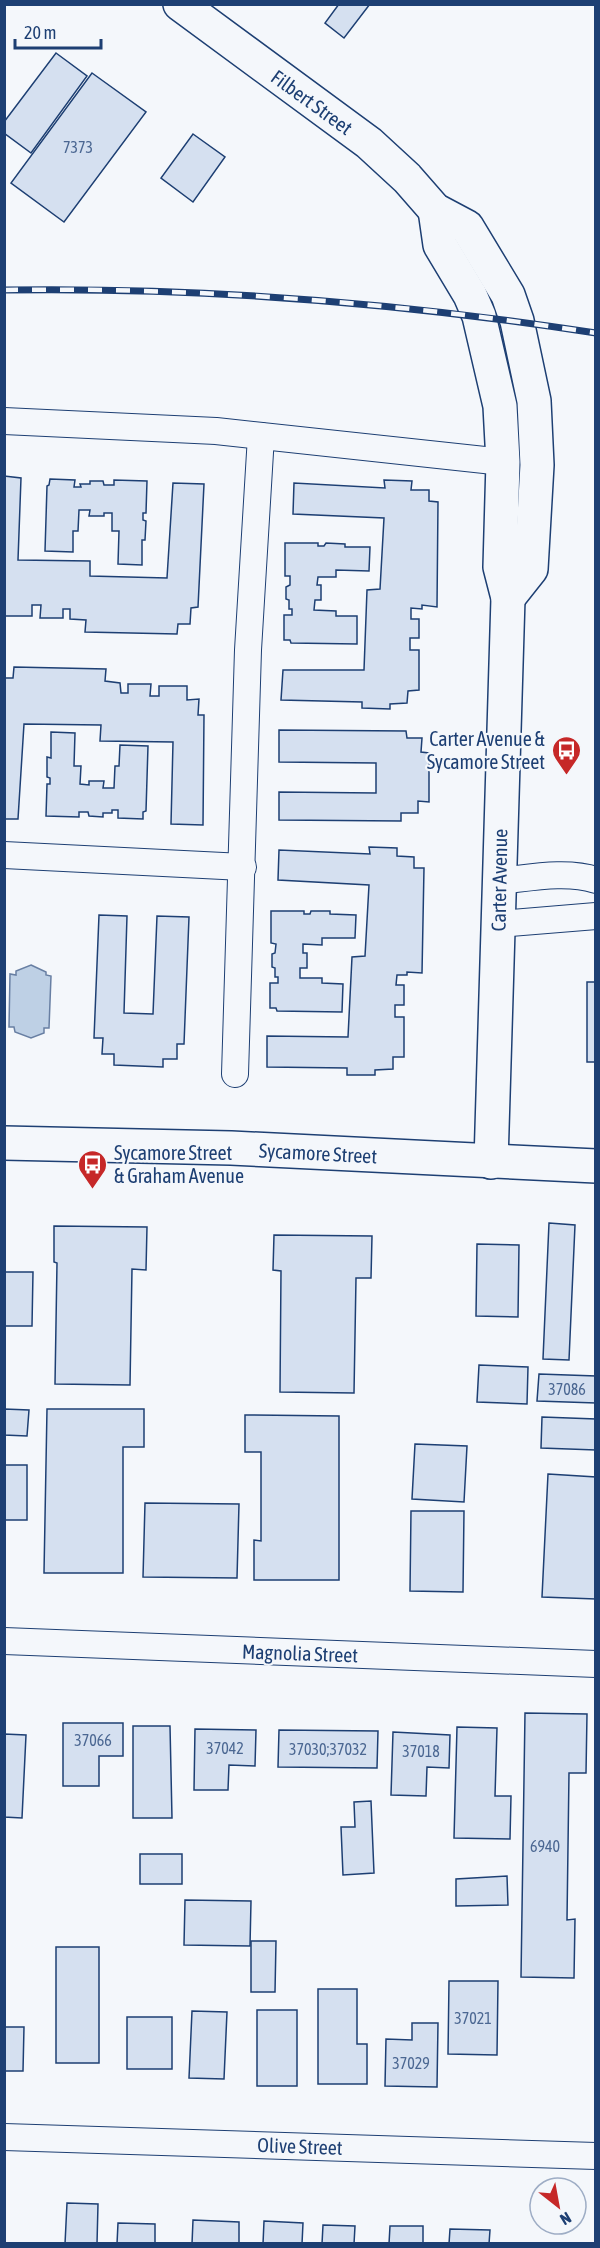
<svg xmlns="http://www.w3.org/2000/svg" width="600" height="2248" font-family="'Asap Condensed',sans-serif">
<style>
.water{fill:#bed0e5;stroke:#687fa3;stroke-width:1.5}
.building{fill:#d5e0f0;stroke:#1d3f73;stroke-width:1.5}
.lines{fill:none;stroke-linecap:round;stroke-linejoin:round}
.street-casing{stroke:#1d3f73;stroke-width:28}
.secondary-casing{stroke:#1d3f73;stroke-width:36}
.street{stroke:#f4f7fb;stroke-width:26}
.secondary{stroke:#f4f7fb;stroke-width:33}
.rail-casing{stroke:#1d3f73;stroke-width:7}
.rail{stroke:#f4f7fb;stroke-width:4.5;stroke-dasharray:14;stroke-linecap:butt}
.labels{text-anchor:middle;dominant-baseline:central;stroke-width:4.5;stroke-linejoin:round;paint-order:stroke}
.number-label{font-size:16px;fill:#4b6792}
.street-label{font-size:20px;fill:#1d3f73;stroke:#f4f7fb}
.poi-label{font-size:20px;fill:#1d3f73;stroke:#f4f7fb;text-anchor:end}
</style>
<rect width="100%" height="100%" fill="#f4f7fb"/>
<!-- water -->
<path class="water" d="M31 965 46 972V975L51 976 49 1028H44V1033L31 1038 15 1032 14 1027H9L10 974 16 975V971Z"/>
<!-- building -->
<g class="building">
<path d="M339 4H370L344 38 325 23Z"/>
<path d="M56 53 87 76 31 153 4 133V122Z"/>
<path d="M92 73 146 112 64 222 11 183Z"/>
<path d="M193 134 225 157 193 202 161 178Z"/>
<path d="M4 476 21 478 18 560 90 561V576L167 578 173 483 204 484 198 607 191 608 190 624H178L177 634 85 632 86 620 70 619V609H63V618H40L41 605H32V616H4Z"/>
<path d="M50 479 75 480 74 487H81L80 484H90V481H103L104 485H114V480L147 481 146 513H143V520L146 521 145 540H142V565L118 564 119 531H112V513H104V516H89L90 510H79L78 531H73V552L45 551 47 486 49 485Z"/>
<path d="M384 480 412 481 411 490H429V501L438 502 437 607 422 605V609L411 608V619H419V638H410V650H419V690L408 691 407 703 390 704V709L362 708V702L281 700 283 670H364L367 590 380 589 384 518 293 514 294 483 385 488Z"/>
<path d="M285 543H318V546H324L326 543 345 544V547H370L369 571 336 570V577H318L317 585H321V600H315L314 610 336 611V616H357V644L291 643 290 640H284V615H292V609H289V600L286 599V587L290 585V576H285Z"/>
<path d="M14 667 106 669 105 681 120 683 121 693H128V684H151L150 696H159V686H187V700L199 699 198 715H204L203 825 171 824 173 742 100 741 101 725 24 724 18 819H4V678H13Z"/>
<path d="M279 730 406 731 407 738H422L421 752 429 753V802L418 801V813H401V821L279 820V792L376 793V763L279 762Z"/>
<path d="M51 732 75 733 74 766H81L80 784 89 785V781H104L103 788H114L115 766H119L120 745 148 746 146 811 143 812V819L118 818V810H112V813H103V817L89 816 88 812H79V817L46 816 47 784H50V778L47 777V757L51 758Z"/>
<path d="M369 847 397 848V856L414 857V868H424L422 973 407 972V975H397L396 985H404V1005H395V1017H404V1057H393V1069L375 1070V1075H347V1068L267 1067V1036L348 1037 352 957 365 956 369 885 278 880 279 850 370 854Z"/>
<path d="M271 911H304V914H310L311 911H330V914L356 915 355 938H322V945L303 944V953H307V968H300V978H322V983L343 984 342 1012 277 1011 276 1008H270V983H278V977H275V968L272 967V954L275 953 276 944 271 943Z"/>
<path d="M99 915 127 916 124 1013 153 1014 157 916 189 917 184 1044H177V1059H163V1067L114 1065V1054H102L103 1038H94Z"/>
<rect x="587" y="982" width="9" height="80"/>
<path d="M549 1223 575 1225 569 1360 543 1359Z"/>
<path d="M54 1226 147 1227 146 1270 132 1269 130 1385 55 1384 57 1263 54 1262Z"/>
<path d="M274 1235 372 1236 371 1278H356L354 1393 280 1392 281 1271 273 1270Z"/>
<path d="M477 1244 519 1245 518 1317 476 1316Z"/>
<path d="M4 1272H33L32 1326H4Z"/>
<path d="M479 1365 528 1367 527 1404 477 1402Z"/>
<path d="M539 1374 596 1376V1403L537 1401Z"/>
<path d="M4 1409 29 1410 27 1436 4 1435Z"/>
<path d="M47 1409H144V1447H123V1573H44Z"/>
<path d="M245 1415 339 1416V1580H254V1540L261 1541V1452H245Z"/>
<path d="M542 1417 596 1419V1450L541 1448Z"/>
<path d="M415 1444 467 1446 464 1502 412 1499Z"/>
<rect x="4" y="1465" width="23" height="55"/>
<path d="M548 1474 596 1477V1599L542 1597Z"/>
<path d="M145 1503 239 1504 237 1578 143 1577Z"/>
<path d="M411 1511H464L463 1592 410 1591Z"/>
<path d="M525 1713 587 1714 586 1773H569L567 1920 575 1919 574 1978 521 1977Z"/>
<path d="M63 1723H123V1756H99V1786H63Z"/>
<path d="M133 1726H170L172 1818H133Z"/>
<path d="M457 1727 497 1728 495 1796H511L510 1839 454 1838Z"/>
<path d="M195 1729 256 1730 255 1766 229 1765 228 1790H194Z"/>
<path d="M279 1730 378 1731 377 1768 278 1767Z"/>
<path d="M393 1732 450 1735 449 1768 427 1767 426 1796 391 1795Z"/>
<path d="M4 1734 26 1735 22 1818 4 1817Z"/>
<path d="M371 1801 374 1873 343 1875 341 1827H355L354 1802Z"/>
<rect x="140" y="1854" width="42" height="30"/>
<path d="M507 1876 508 1905 456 1906V1879Z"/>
<path d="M185 1900 251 1901 250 1946 184 1945Z"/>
<path d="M251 1941H276L275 1992H251Z"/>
<rect x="56" y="1947" width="43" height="116"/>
<path d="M449 1981H498L497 2055 448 2054Z"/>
<path d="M318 1989H357V2044H367V2084H318Z"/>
<rect x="257" y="2010" width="40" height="76"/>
<path d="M192 2011 227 2012 224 2079 189 2078Z"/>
<rect x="127" y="2017" width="45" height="52"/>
<path d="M412 2023H438L437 2087 385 2086 386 2039 412 2040Z"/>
<path d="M4 2027H24L23 2071H4Z"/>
<path d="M67 2203 98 2204 97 2244H65Z"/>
<path d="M193 2220 239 2222V2244H192Z"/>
<path d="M264 2221 303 2223 302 2244H263Z"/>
<path d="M118 2223 155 2224V2244H117Z"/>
<path d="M323 2225 355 2226 354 2244H322Z"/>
<path d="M390 2226H423V2244H389Z"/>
<path d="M450 2229 490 2230 489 2244H449Z"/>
</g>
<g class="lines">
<defs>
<g id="street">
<path d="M4 421 216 431 503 462"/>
<path d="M4 855 243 867"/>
<path d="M499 881C529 878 566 870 596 880"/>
<path d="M499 924 596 916"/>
<path d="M235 1074 248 650 261 436"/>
<path d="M4 1641 596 1664"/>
<path d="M4 2137 596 2156"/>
</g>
<g id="secondary">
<path d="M180 4 369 143 407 178 435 210 467 227 508 295 517 321 534 401 537 465 531 569 508 598"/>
<path d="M435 210 440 245 470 295 479 316 500 406 503 462 500 567 508 598 491 1162"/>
<path d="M4 1143 231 1148 596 1166"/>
</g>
</defs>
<!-- street casing -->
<use href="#street" class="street-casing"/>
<!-- secondary casing -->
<use href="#secondary" class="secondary-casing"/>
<!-- street -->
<use href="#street" class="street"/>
<!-- secondary -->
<use href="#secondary" class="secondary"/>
<defs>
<path id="rail" d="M4 290C202 287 401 303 596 333"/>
</defs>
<!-- rail casing -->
<use href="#rail" class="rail-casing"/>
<!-- rail -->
<use href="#rail" class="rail"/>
</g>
<!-- icons -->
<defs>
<symbol id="bus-pin" viewBox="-11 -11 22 30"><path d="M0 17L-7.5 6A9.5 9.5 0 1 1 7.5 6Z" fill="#c62828" stroke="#f4f7fb"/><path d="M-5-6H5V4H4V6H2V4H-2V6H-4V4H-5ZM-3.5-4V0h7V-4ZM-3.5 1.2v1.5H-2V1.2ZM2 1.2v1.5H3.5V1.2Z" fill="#fff"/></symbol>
</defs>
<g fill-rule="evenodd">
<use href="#bus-pin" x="550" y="734" width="33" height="45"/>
<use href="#bus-pin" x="76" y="1148" width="33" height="45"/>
</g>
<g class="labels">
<!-- number labels -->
<g class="number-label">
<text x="78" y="147">7373</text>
<text x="567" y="1389">37086</text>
<text x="93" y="1740">37066</text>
<text x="225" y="1748">37042</text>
<text x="328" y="1749">37030;37032</text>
<text x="421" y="1751">37018</text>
<text x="545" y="1846">6940</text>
<text x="473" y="2018">37021</text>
<text x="411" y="2063">37029</text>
</g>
<!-- street labels -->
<g class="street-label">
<text transform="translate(312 102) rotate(36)">Filbert Street</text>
<text transform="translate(499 880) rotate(-89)">Carter Avenue</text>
<text transform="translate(318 1153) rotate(3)">Sycamore Street</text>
<text transform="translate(300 1653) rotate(2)">Magnolia Street</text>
<text transform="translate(300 2146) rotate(2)">Olive Street</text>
</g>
<!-- poi labels -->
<g class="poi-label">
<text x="545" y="738">Carter Avenue &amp;<tspan x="545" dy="23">Sycamore Street</tspan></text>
<text x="114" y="1152" text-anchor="start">Sycamore Street<tspan x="114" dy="23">&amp; Graham Avenue</tspan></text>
</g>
</g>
<!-- border -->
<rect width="600" height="2248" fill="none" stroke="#1d3f73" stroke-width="12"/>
<!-- north arrow -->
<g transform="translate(558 2206) rotate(149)"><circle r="28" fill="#f4f7fb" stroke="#9eadc5" stroke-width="1.5"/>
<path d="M0-4.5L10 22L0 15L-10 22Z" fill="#c62828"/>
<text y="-9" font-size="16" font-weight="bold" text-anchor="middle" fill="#1d3f73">N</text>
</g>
<!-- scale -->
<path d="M15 39v9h86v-9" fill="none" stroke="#1d3f73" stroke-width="3"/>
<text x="24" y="39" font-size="18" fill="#1d3f73" stroke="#f4f7fb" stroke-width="4.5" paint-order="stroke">20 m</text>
</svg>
